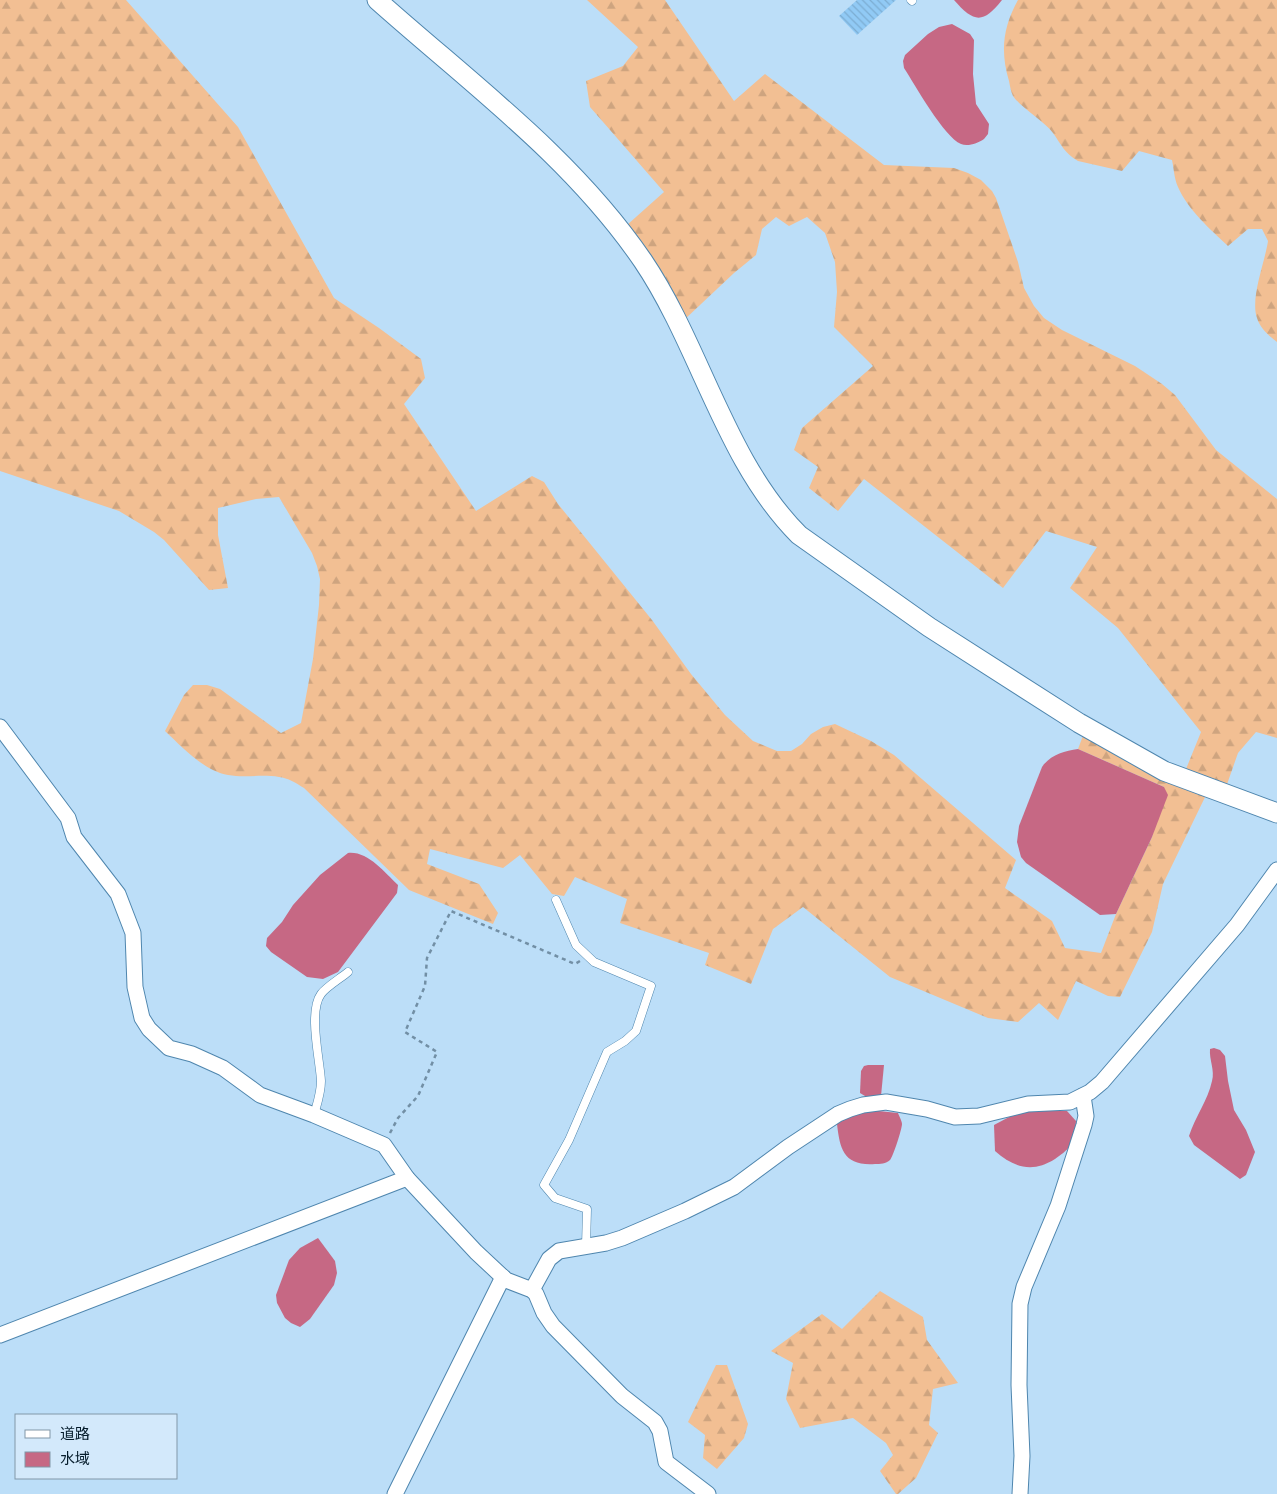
<svg xmlns="http://www.w3.org/2000/svg" width="1277" height="1494" font-family="Poppins,'Noto Sans SC',sans-serif">
<style>
.forest{fill:url(#forest-firs)}
.water{fill:#c66884}
.building{fill:url(#building-back-hatch)}
.lines{fill:none;stroke-linecap:round;stroke-linejoin:round}
.service-casing{stroke:#4f86ae;stroke-width:9}
.minor-casing{stroke:#4f86ae;stroke-width:17}
.tertiary-casing{stroke:#4f86ae;stroke-width:21}
.path{stroke:#728fa5;stroke-width:2.5;stroke-dasharray:4 4;stroke-linecap:butt}
.service{stroke:#fff;stroke-width:8}
.minor{stroke:#fff;stroke-width:15}
.tertiary{stroke:#fff;stroke-width:19}
</style>
<defs>
<pattern id="forest-firs" width="22" height="20" patternUnits="userSpaceOnUse" patternTransform="scale(1.25)"><rect width="22" height="20" fill="#f2bf93"/><path d="M5 1l3.5 6h-7zM16 11l3.5 6h-7z" fill="#cea47f"/></pattern>
<pattern id="building-back-hatch" width="6" height="6" patternUnits="userSpaceOnUse" patternTransform="scale(1.25)"><rect width="6" height="6" fill="#91caf5"/><path d="M-1 5l2 2M0 0l6 6M5-1l2 2" fill="none" stroke="#7cadd2"/></pattern>
</defs>
<rect width="100%" height="100%" fill="#bcdef8"/>
<!-- forest -->
<g class="forest">
<path d="M0 0H126L238 127 334 298 379 328 421 359 425 378 404 404 476 511 532 476 544 482 558 504 652 620 691 674 725 715 753 741 777 751H791L802 744 811 734 823 727 835 724 871 741 894 755 1016 860 1005 888 1052 921 1065 948 1101 953 1116 914 1152 837 1164 787 1078 749 1084 733 1207 793 1163 884 1152 932 1120 997 1108 996 1076 981 1058 1020 1039 1003 1018 1022 988 1018 890 977 803 907 773 929 751 984 705 965 709 953 620 923 627 899 575 877 564 896 552 894 520 855 503 868 430 849 427 864 479 884 498 913 493 924 409 890 304 788C296 783 288 778 279 777 262 774 245 778 228 775 204 771 182 747 165 731L184 695 193 685H207L220 689 281 733 301 723 313 659 319 605 320 579 317 566 312 553 279 497 256 499 218 508V535L228 588 209 590 164 540 154 532 119 511 0 471Z"/>
<path d="M587 0H665L734 101 765 74 884 165 954 168 968 173 981 180 992 191 996 198 1018 262 1024 288 1034 306 1044 318 1062 330 1135 366 1162 384 1175 395 1216 450 1277 499V738L1256 732 1238 753 1225 790 1184 774 1201 732 1118 628 1070 588 1097 547 1046 531 1003 588 864 479 838 511 809 488 818 467 794 450 802 428 873 366 834 327 837 292 835 262 825 233 807 217 789 226 776 217 762 229 756 255 734 273 683 321 627 225 664 192 590 107 586 81 623 66 638 47Z"/>
<path d="M1018 0H1277V342C1269 336 1260 328 1257 318 1250 298 1265 262 1268 241L1262 229H1248L1228 246C1210 229 1188 210 1178 187 1174 178 1174 169 1172 160L1139 151 1122 171 1078 161C1064 153 1061 144 1053 133 1044 121 1020 107 1013 96 1011 92 1010 86 1009 81 1000 51 1003 27 1018 0Z"/>
<path d="M880 1291 923 1317 927 1340 958 1383 933 1389 929 1425 938 1433 916 1478 898 1494H896L880 1471 893 1455 886 1443 853 1418 800 1428 786 1399 793 1363 771 1351 822 1314 842 1329Z"/>
<path d="M716 1365H727L748 1424 744 1438 717 1469 703 1458 705 1435 688 1422Z"/>
</g>
<!-- water -->
<g class="water">
<path d="M954 0H1002C983 24 974 23 954 0Z"/>
<path d="M952 24 970 34 974 40 973 74 976 104 989 124 988 134 984 139C978 143 968 147 961 144 944 137 915 85 904 68L903 61 905 55 928 34 939 27Z"/>
<path d="M1078 749 1164 787 1168 795 1152 837 1116 914 1100 915 1026 863 1021 857 1017 842 1019 826 1042 767C1050 755 1064 751 1078 749Z"/>
<path d="M348 853C368 851 384 872 398 885L397 893 338 972 323 979 307 977 271 952 266 946 267 938 282 922 293 905 320 875Z"/>
<path d="M1214 1048 1220 1050 1225 1056 1228 1081 1234 1110 1246 1130 1255 1152 1246 1175 1240 1179 1194 1145 1189 1136C1195 1117 1208 1100 1212 1081 1215 1070 1209 1060 1210 1049Z"/>
<path d="M868 1065H884L881 1096H865L860 1093 861 1071 864 1066Z"/>
<path d="M869 1110 898 1113C899 1116 902 1121 902 1124 902 1129 893 1157 890 1160 886 1164 880 1164 875 1164 844 1166 840 1150 837 1124L845 1118Z"/>
<path d="M1027 1111H1067L1076 1121C1075 1143 1072 1147 1055 1159 1033 1173 1014 1168 995 1151L994 1125 1011 1116Z"/>
<path d="M318 1238 335 1261 337 1273 334 1285 310 1319 300 1327 291 1323 285 1318 277 1303 276 1295 289 1260 300 1248Z"/>
</g>
<!-- building -->
<path class="building" d="M857 0H896L857 35 839 16Z"/>
<g class="lines">
<defs>
<g id="service">
<path d="M911 0 912 1"/>
<path d="M556 900 576 945 594 962 651 986 636 1031 625 1041 607 1052 569 1140 544 1185 555 1198 587 1209 586 1246"/>
<path d="M314 1115C317 1104 321 1093 321 1081 320 1060 308 1012 321 994 326 987 341 978 348 972"/>
</g>
<g id="minor">
<path d="M0 727 68 818 74 837 118 894 133 933 135 987 142 1018 149 1029 169 1048 192 1054 223 1068 260 1095 314 1115 384 1145 407 1178 476 1252 506 1280 532 1290 536 1294 544 1313 553 1326 622 1396 655 1422 660 1431 666 1462 708 1494"/>
<path d="M532 1290 549 1259 559 1251 606 1243 622 1238 685 1211 734 1187 788 1147 838 1114 850 1109 863 1105 886 1102 927 1109 955 1117 979 1116 1028 1104 1070 1102 1090 1092 1102 1082 1237 925 1277 870"/>
<path d="M0 1335 407 1178"/>
<path d="M395 1494 503 1277"/>
<path d="M1020 1494 1022 1456 1019 1385 1020 1304 1024 1287 1058 1206 1084 1125 1086 1116 1083 1096"/>
</g>
<path id="tertiary" d="M377 0C470 83 572 157 643 261 701 347 725 461 799 535L929 627 1079 723 1164 771 1277 813"/>
</defs>
<!-- service casing -->
<use href="#service" class="service-casing"/>
<!-- minor casing -->
<use href="#minor" class="minor-casing"/>
<!-- tertiary casing -->
<use href="#tertiary" class="tertiary-casing"/>
<!-- path -->
<path class="path" d="M390 1133 398 1118 418 1096 437 1052 405 1032 425 986 427 958 451 911 575 964 580 961"/>
<!-- service -->
<use href="#service" class="service"/>
<!-- minor -->
<use href="#minor" class="minor"/>
<!-- tertiary -->
<use href="#tertiary" class="tertiary"/>
</g>
<!-- legend -->
<rect x="15" y="1414" width="162" height="65" fill="#d3e9fb" stroke="#8197a8"/>
<rect x="25" y="1430" width="25" height="8" fill="#ffffff" stroke="#8197a8"/>
<text x="60" y="1439" font-size="15" fill="#051c2b">道路</text>
<rect x="25" y="1452" width="25" height="15" fill="#c66884" stroke="#8197a8"/>
<text x="60" y="1464" font-size="15" fill="#051c2b">水域</text>
</svg>
